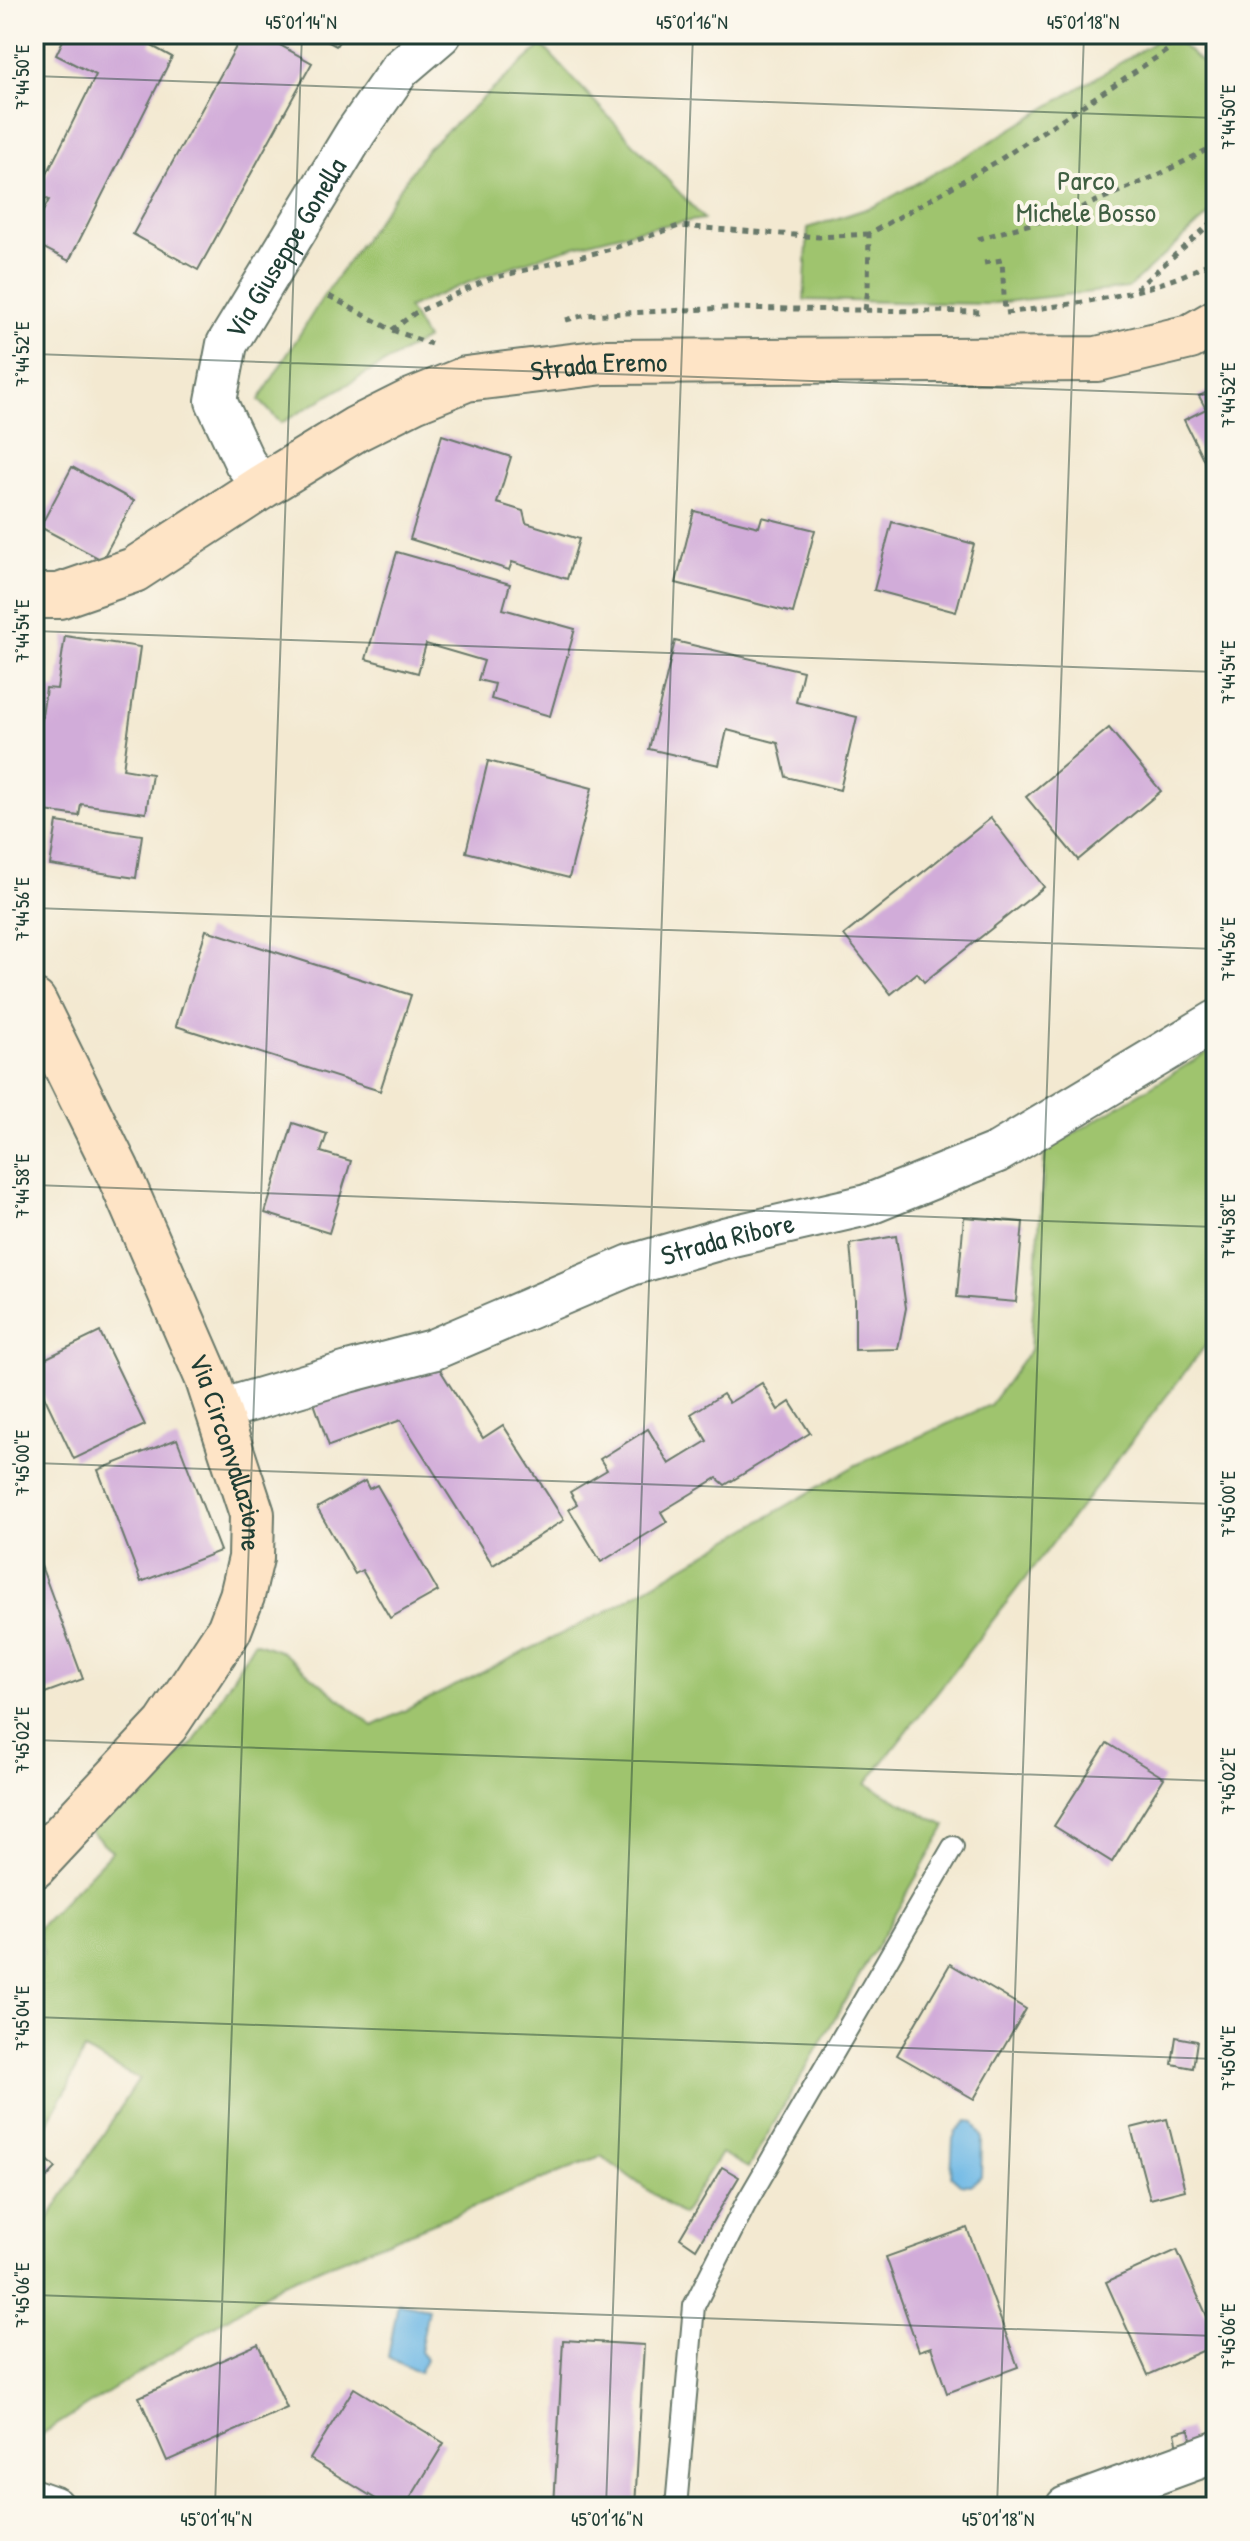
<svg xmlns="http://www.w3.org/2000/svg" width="1250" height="2541" font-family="'Patrick Hand',sans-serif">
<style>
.green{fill:#9fc46e;stroke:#5f8051;stroke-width:2}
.water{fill:#6cb7e5;stroke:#467a8c;stroke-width:2}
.building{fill:#d1acd9}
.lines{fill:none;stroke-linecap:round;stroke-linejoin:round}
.service-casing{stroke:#69796b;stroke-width:24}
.minor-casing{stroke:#69796b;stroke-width:44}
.secondary-casing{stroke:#69796b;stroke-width:48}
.path{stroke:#69796b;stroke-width:5;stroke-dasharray:6 6;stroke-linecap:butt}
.service{stroke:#fff;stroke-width:20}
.minor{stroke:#fff;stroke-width:40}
.secondary{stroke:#fee4c6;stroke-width:44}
.ticks{fill:none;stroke:#1f3d34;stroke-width:2;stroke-opacity:0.45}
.labels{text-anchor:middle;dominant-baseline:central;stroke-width:8;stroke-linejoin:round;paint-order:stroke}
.park-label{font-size:28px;fill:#3f5f42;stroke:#fbf7ec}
.street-label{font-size:28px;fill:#1f3d34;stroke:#fbf7ec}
.neatline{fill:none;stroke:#1f3d34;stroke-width:3}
.ticks-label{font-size:20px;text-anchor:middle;fill:#1f3d34}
</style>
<rect width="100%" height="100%" fill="#fbf7ec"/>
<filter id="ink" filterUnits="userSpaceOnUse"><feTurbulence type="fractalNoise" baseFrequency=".0125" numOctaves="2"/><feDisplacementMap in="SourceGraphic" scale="16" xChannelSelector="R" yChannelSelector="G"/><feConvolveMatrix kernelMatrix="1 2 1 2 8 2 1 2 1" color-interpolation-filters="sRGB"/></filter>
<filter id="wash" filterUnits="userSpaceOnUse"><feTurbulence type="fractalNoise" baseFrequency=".006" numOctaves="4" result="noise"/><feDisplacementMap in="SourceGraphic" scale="32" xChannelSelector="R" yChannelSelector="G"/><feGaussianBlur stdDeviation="1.8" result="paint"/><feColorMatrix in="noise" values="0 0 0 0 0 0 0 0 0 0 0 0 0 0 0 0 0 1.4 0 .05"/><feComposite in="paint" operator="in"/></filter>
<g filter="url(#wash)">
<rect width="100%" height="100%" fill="#f3e9d1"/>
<!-- green -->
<g class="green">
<path d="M1152 34H1175L1176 40 1216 75V208L1128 288 986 304 804 300 808 228 875 206 985 145 1153 43Z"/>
<path d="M542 45 704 219C601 232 502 266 408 308L426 339 281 423 259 400 321 300 428 148Z"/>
<path d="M1216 1047V1332L866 1784 946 1826 748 2168 721 2153 682 2215 601 2156 283 2283 34 2439V2241L139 2079 84 2050 69 2085 34 2147V1978L43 1954 38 1928 112 1851 90 1831 192 1745 254 1642 282 1652 373 1726 604 1613 856 1465 990 1405 1030 1350 1045 1151Z"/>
</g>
<!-- water -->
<g class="water">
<path d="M967 2121 974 2122 982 2137 981 2176 971 2185 960 2184 951 2176 953 2139 956 2131Z"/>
<path d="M398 2303 428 2309 420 2352 426 2359 419 2373 388 2357Z"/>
</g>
<g id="blocks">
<!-- building -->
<g class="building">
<path d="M66 34H155L150 45 172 57 69 261 34 243V228L49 200 37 194 96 75 56 55Z"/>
<path d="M243 34H260L312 63 198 270 133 234Z"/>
<path d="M314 34H344L336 46Z"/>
<path d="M1216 388V477L1213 479 1184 420 1206 409 1199 396Z"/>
<path d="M442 435 511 457 497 503 523 511 526 523 579 539 567 579 512 562 509 570 410 539Z"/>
<path d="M72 467 134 501 102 560 40 527Z"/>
<path d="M694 511 759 527 762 517 815 530 793 613 676 583Z"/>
<path d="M892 522 974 544 956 612 874 590Z"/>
<path d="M397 552 510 584 503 609 575 629 550 716 491 699 495 684 478 680 484 661 426 644 418 673 366 659Z"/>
<path d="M65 636 140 647 123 769 152 774 146 813 81 804 79 816 38 810 40 798 34 797V773L46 688 57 689Z"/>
<path d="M675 641 803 671 796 702 857 717 840 790 786 777 778 743 727 730 719 765 649 749Z"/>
<path d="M1109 728 1161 791 1078 860 1026 797Z"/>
<path d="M488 761 592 788 569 878 466 852Z"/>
<path d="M991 818 1044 887 924 982 917 973 891 994 844 935Z"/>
<path d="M57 822 142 835 136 878 50 865Z"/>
<path d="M206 930 411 995 380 1091 176 1026Z"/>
<path d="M293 1123 327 1134 321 1152 351 1161 329 1233 265 1213Z"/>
<path d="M964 1217 1023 1222 1016 1302 957 1297Z"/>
<path d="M896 1236 906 1308 898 1349 855 1350V1300L850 1244Z"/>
<path d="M100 1332 145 1425 74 1459 34 1375V1364Z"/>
<path d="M432 1357 483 1438 503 1425 564 1520 493 1565 401 1420 329 1446 313 1400Z"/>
<path d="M762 1383 778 1410 790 1402 810 1433 725 1485 717 1478 661 1512 667 1522 601 1562 569 1509 577 1504 570 1492 607 1470 600 1459 648 1429 669 1464 707 1441 691 1414 723 1394 729 1403Z"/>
<path d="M177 1439 220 1551 141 1582 98 1470Z"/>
<path d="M365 1481 369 1489 377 1485 438 1591 390 1618 362 1570 355 1574 317 1508Z"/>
<path d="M34 1547 83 1679 34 1697Z"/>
<path d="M1107 1743 1164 1778 1112 1862 1054 1826Z"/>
<path d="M950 1964 1026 2009 974 2099 897 2055Z"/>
<path d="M1176 2037 1197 2041 1193 2068 1172 2064Z"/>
<path d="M1167 2119 1185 2190 1150 2199 1131 2128Z"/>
<path d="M34 2147 56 2168 34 2191Z"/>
<path d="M722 2167 739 2177 696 2249 680 2238Z"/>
<path d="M967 2228 1018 2367 947 2393 931 2347 919 2351 886 2257Z"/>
<path d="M1177 2250 1216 2336V2345L1148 2375 1106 2282Z"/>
<path d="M563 2340 644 2345 635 2507H554Z"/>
<path d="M258 2344 287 2408 167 2461 139 2397Z"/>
<path d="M354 2388 444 2443 405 2507H389L310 2459Z"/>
<path d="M1189 2429 1192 2444 1178 2447 1175 2433Z"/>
</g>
</g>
</g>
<g filter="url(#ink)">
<use href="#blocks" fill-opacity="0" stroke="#69796b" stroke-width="2"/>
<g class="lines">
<defs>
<path id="service" d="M676 2507 694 2306 745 2205 953 1847"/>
<g id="minor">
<path id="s1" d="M263 486 245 463 216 401 227 344 356 132 400 69 441 34"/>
<path id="s2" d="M217 1411 348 1372 432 1350 631 1265 728 1237 867 1205 998 1152 1216 1021"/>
<path d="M34 2500 54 2507"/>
<path d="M1066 2507 1216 2452"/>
</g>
<g id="secondary">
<path id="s3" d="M34 596H59L134 570 263 486 356 429 414 400 466 379 604 362 1097 359 1190 337 1216 322"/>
<path id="s4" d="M34 1002 117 1170 207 1377 252 1514 251 1558 242 1596 229 1630 166 1725 34 1866"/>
</g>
</defs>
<!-- service casing -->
<use href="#service" class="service-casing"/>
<!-- minor casing -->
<use href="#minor" class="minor-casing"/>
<!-- secondary casing -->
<use href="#secondary" class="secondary-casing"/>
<!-- path -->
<g class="path">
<path d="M978 239 1066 214 1158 175 1216 145"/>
<path d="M984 263 1002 260 1005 313"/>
<path d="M1136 289 1216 219"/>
<path d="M329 296 392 330 431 344"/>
<path d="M865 310 868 289 869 234 996 162 1171 48 1166 34"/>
<path d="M1006 313C1078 303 1152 296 1216 259"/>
<path d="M566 320 586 315 727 308 984 312"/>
<path d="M392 330 415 313 489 279 611 249 679 226 819 237 869 234"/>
</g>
<!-- service -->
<use href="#service" class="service"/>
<!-- minor -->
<use href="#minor" class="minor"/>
<!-- secondary -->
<use href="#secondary" class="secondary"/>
</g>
</g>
<!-- ticks -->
<path class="ticks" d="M34 76 1216 118M34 354 1216 395M34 631 1216 672M34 908 1216 949M34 1185 1216 1227M34 1463 1216 1504M34 1740 1216 1781M34 2017 1216 2059M34 2295 1216 2336M215 2507 302 34M606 2507 693 34M997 2507 1084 34"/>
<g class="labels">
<!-- park labels -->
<g class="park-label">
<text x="1086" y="180">Parco<tspan x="1086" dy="32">Michele Bosso</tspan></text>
</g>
<!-- street labels -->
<g class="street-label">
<text stroke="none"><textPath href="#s1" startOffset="268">Via Giuseppe Gonella</textPath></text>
<text stroke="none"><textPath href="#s3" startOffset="622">Strada Eremo</textPath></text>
<text stroke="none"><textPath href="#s2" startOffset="540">Strada Ribore</textPath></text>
<text stroke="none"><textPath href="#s4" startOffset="492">Via Circonvallazione</textPath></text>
</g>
</g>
<!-- margin -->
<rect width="1250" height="2541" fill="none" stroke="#fbf7ec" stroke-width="88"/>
<rect x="44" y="44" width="1162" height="2453" class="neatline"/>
<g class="ticks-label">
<text x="301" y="29">45°01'14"N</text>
<text x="692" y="29">45°01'16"N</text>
<text x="1083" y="29">45°01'18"N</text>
<text transform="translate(22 77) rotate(-90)" y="7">7°44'50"E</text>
<text transform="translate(1228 117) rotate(-90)" y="7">7°44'50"E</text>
<text transform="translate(22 354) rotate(-90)" y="7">7°44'52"E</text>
<text transform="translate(1228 395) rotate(-90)" y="7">7°44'52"E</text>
<text transform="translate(22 631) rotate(-90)" y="7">7°44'54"E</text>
<text transform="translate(1228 672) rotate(-90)" y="7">7°44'54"E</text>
<text transform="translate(22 909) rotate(-90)" y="7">7°44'56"E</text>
<text transform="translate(1228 949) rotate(-90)" y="7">7°44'56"E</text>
<text transform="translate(22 1186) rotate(-90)" y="7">7°44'58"E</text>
<text transform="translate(1228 1226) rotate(-90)" y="7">7°44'58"E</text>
<text transform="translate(22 1463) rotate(-90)" y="7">7°45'00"E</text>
<text transform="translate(1228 1504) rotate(-90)" y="7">7°45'00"E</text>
<text transform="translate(22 1740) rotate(-90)" y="7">7°45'02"E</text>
<text transform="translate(1228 1781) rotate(-90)" y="7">7°45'02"E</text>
<text transform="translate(22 2018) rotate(-90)" y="7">7°45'04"E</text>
<text transform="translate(1228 2058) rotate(-90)" y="7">7°45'04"E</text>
<text transform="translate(22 2295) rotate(-90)" y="7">7°45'06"E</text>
<text transform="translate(1228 2336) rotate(-90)" y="7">7°45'06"E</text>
<text x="216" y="2526">45°01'14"N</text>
<text x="607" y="2526">45°01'16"N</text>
<text x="998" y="2526">45°01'18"N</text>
</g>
</svg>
